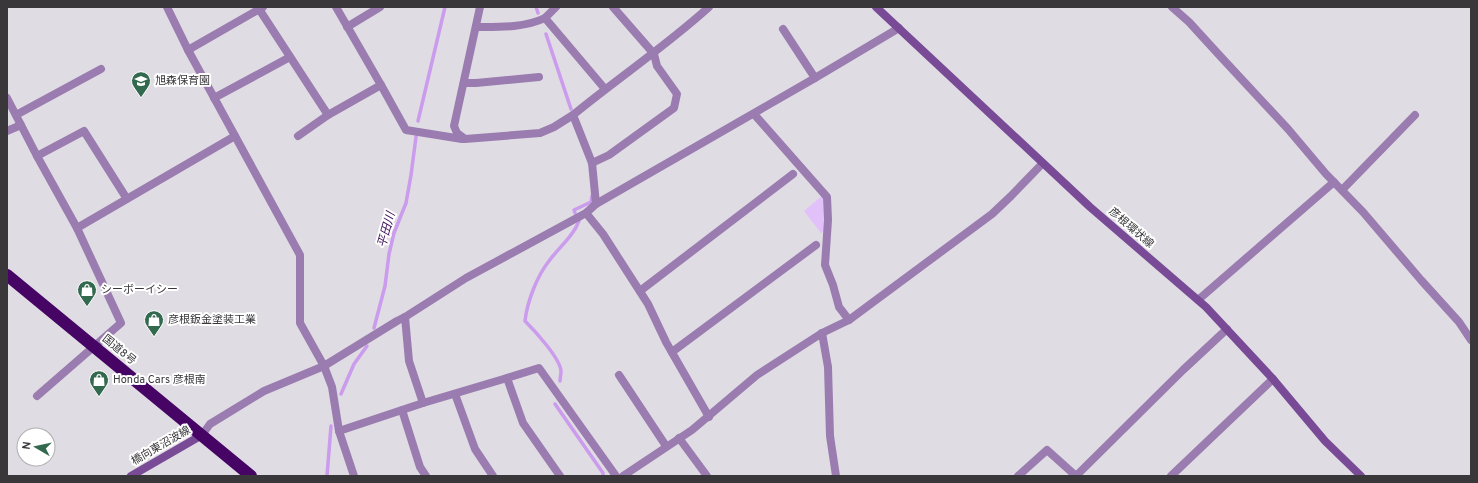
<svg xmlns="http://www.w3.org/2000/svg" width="1478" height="483" font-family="Overpass,'Noto Sans JP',sans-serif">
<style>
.green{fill:#e2c0fa}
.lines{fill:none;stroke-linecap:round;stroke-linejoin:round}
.stream{stroke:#cb9bed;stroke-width:3.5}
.street{stroke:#9a7cb0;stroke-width:8}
.secondary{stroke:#794b97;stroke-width:8}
.highway{stroke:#460565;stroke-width:12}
.labels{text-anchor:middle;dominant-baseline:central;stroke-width:4;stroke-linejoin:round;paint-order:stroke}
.poi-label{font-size:11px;fill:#39373a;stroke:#fff;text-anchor:start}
.street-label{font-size:11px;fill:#39373a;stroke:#fff}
.water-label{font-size:12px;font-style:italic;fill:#401159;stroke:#fff}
</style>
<rect width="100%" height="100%" fill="#e0dce3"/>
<!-- green -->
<path class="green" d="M823 195 824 231 821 233 804 211Z"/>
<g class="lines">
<!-- stream -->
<g class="stream">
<path d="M536 7 538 13"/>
<path d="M546 34 571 109"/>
<path d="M418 121 445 7"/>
<path d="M575 213 574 210 591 202 592 196"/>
<path d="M374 328 385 286 389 254 394 233 406 203 411 175 416 137"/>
<path d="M560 381C560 378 561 374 561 371 560 358 534 330 525 321 527 302 537 276 549 261 559 247 573 237 579 221"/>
<path d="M341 394 354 364 367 346"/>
<path d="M555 404 603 473V476"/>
<path d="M327 476 331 426"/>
</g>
<!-- street -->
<g class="street">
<path d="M167 7 188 50 300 255V323L324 366 332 387 339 431"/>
<path d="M480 7 454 126 457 133 465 139 540 133 554 127 573 115"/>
<path d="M556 7 545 18 605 89"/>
<path d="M1172 7 1189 22 1221 57 1288 129 1326 174 1363 212 1421 280 1459 322 1471 340"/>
<path d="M259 9 328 115 381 85 336 7"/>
<path d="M347 27 380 7"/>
<path d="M476 27C498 27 524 28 545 18"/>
<path d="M783 29 815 78"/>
<path d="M188 50 263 7"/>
<path d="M464 83H476L539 77"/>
<path d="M381 85 406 130 462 139"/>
<path d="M7 98 37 156"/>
<path d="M214 98 290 57"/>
<path d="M754 114 827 197 828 220 825 265 833 285 839 307 849 320"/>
<path d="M16 115 101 69"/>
<path d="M7 131 21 125"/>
<path d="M298 136 328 115"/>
<path d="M592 163 609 155 674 108 677 94 657 66 654 54 613 7"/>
<path d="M1342 190 1415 115"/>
<path d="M127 199 84 131 37 156 77 228 235 136"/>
<path d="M596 204 592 163 573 115C618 78 666 46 709 7"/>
<path d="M586 213 603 234 648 304 666 342 709 417"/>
<path d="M640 291 793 174"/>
<path d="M1198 300 1334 182"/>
<path d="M405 317 409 361 423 403"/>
<path d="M822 333 828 367 830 436 836 476"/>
<path d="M672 352 816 245"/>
<path d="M619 375 666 446"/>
<path d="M455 394 475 449 493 476"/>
<path d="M37 396 121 323 77 228"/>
<path d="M402 410 420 467 426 476"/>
<path d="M202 435 210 424 264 391 324 366 397 321 405 317 466 278 586 213 596 204 815 78 899 28"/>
<path d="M679 438 707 476"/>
<path d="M354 476 339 431 423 403 507 378"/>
<path d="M560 476 523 423 507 378 539 368 616 476"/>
<path d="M623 476 692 430 757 375 822 333 849 320 992 214 1011 196 1042 164"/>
<path d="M1018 476 1047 450 1076 476"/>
<path d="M1076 476 1183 370 1227 329"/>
<path d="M1171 476 1273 379"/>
</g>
<!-- secondary -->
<g class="secondary">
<path d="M876 7 1090 207 1206 307 1273 379 1325 441 1361 476"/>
<path d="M131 476 202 435"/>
</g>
<!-- highway -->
<path class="highway" d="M7 275 251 476"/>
</g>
<!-- icons -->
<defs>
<symbol id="school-pin" viewBox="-11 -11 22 30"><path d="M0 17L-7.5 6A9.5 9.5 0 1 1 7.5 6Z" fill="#33694f" stroke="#fff"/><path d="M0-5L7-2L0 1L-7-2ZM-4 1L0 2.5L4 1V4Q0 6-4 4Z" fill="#fff"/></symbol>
<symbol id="shop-pin" viewBox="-11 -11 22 30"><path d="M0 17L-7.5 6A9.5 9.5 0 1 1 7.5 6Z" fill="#33694f" stroke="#fff"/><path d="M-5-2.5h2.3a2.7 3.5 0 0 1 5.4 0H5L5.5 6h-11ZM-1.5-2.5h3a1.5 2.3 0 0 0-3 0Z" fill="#fff"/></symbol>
</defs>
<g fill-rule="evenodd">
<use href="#school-pin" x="130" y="70" width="22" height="30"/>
<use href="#shop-pin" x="76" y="279" width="22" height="30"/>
<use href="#shop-pin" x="143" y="309" width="22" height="30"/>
<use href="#shop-pin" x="88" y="369" width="22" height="30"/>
</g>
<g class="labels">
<!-- poi labels -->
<g class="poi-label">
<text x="155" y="81">旭森保育園</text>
<text x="101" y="290">シーボーイシー</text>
<text x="168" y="320">彦根鈑金塗装工業</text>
<text x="113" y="380">Honda Cars 彦根南</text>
</g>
<!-- street labels -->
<g class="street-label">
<text transform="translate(1131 228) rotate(41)">彦根環状線</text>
<text transform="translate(119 350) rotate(39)">国道8号</text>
<text transform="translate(161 446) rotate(-30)">橋向東沼波線</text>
</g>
<!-- water labels -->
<g class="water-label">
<text transform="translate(387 230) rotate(-74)">平田川</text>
</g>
</g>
<!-- border -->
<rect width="1478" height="483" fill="none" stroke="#39373a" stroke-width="16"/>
<!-- north arrow -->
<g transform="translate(36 447) rotate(279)"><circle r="19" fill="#ffffff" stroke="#b0afb0"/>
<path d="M0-3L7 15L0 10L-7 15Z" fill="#33694f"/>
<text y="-6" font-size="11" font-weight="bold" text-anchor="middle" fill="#39373a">N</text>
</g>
</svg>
